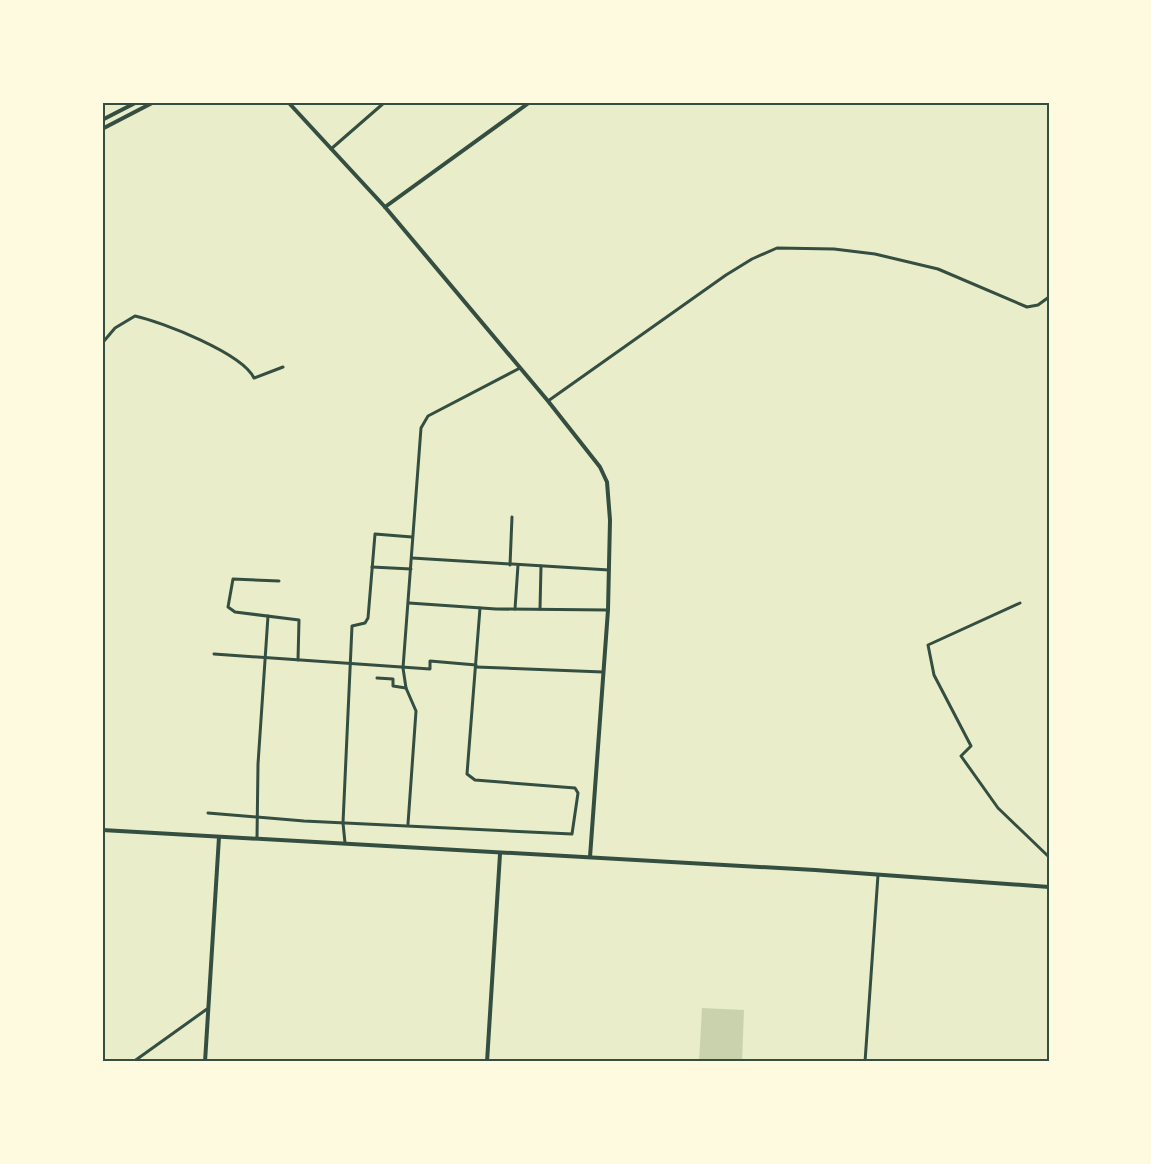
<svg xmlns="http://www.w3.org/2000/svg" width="1151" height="1164" font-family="Arial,sans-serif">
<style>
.green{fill:#cad2ad}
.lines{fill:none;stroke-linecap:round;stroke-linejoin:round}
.minor{stroke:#344e41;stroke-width:3}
.tertiary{stroke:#344e41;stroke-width:4}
.neatline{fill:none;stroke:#344e41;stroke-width:2}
</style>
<rect width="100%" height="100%" fill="#e9edc9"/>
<!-- green -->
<path class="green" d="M702 1008 744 1010 742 1062H699Z"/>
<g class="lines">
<!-- minor -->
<g class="minor">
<path d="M331 149 385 102"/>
<path d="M102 340 104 341 115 328 135 316C162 322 242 353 254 378L283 367"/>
<path d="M548 401 726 275 752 259 777 248 834 249 875 254 938 269 1027 307 1038 305 1049 297"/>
<path d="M412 558 609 570"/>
<path d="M510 565 512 517"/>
<path d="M372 567 411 569"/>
<path d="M279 581 233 579 228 607 235 612 299 620 298 660"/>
<path d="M409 603 496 609 608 610"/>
<path d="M1020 603 928 645 934 675 971 746 961 756 998 808 1049 857"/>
<path d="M515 609 518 565"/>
<path d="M540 609 541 566"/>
<path d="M214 654 430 669V661L476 665"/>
<path d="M476 667 603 672"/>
<path d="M377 678 393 679V686L406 688"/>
<path d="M208 813 304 821 572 834 578 793 575 788 475 780 467 774 480 608"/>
<path d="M408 824 416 711 406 688 403 668 421 428 428 416 520 368"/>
<path d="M257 838 258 764 268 616"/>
<path d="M345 843 343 823 352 626 365 623 368 618 375 534 412 537"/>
<path d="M133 1062 207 1009"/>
<path d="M865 1062 878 875"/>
</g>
<!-- tertiary -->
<g class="tertiary">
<path d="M288 102 385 207 548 401 600 467 607 482 610 520 608 610 590 857"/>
<path d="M102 120 137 102"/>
<path d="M102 129 154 102"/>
<path d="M385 207 530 102"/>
<path d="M102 830 815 870 1049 887"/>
<path d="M205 1062 219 837"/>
<path d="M487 1062 500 854"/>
</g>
</g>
<!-- border -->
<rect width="1151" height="1164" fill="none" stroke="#fefae0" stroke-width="207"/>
<rect x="104" y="104" width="944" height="956" class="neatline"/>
</svg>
